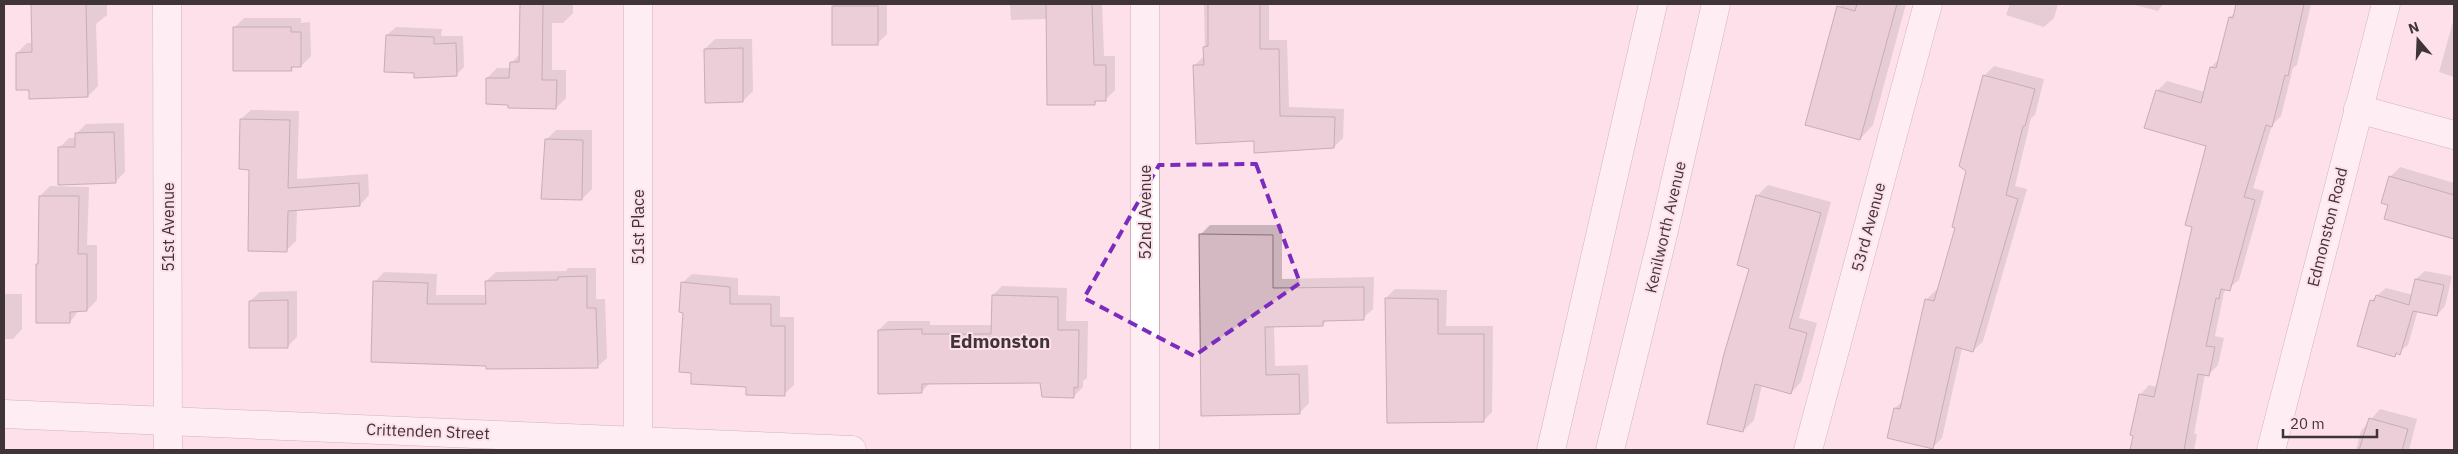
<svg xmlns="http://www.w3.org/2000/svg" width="2458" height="454" font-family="'IBM Plex Sans',sans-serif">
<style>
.shadow{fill:#0003}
.building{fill:#d4b9c2;stroke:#886f78}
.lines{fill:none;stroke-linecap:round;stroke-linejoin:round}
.minor-casing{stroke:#9b818a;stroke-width:29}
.major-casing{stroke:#9b818a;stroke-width:29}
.minor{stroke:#fff;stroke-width:28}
.major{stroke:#fff;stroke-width:28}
.marked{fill:none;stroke:#7b2cbf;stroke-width:4;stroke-dasharray:10 6;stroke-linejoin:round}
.labels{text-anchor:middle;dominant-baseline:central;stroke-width:4;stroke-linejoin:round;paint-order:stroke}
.street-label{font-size:16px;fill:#3f3438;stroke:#fde0ea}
.quarter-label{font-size:19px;font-weight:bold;fill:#3f3438;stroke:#fde0ea}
</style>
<rect width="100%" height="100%" fill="#fde0ea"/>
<!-- shadow -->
<g class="shadow">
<path d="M32 4H107V15L96 24 98 86 88 96 30 88 17 53 27 43H33Z"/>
<path d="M521 4H573V13L563 23H552V70H566V98L556 108 509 103 487 78 497 68H511V63L520 54Z"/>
<path d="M836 4H887V34L877 44 833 6Z"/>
<path d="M1010 4H1102L1104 56H1115V90L1105 100H1098L1094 104 1047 19 1011 20Z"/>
<path d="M1204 4H1269V40H1287L1289 107 1344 109 1343 138 1334 147 1255 140 1195 65 1205 55Z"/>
<path d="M1842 4H1906L1873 125 1860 139 1839 7Z"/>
<path d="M2010 4H2058L2054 18 2044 27 2006 15Z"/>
<path d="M2131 4H2163L2158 11Z"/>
<path d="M2238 4H2311L2297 65 2293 68 2281 116 2272 125 2253 188 2264 191 2239 280 2224 292 2215 336 2224 338 2218 365 2208 375 2205 374 2194 434H2197L2194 450H2132L2140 395 2149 385 2157 387 2193 226 2208 146 2157 91 2167 81 2205 92 2211 67 2220 58 2230 17 2236 12Z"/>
<path d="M244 18H301V23L310 22 311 56 301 66H294L291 69 234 28Z"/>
<path d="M2454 18V77L2439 72Z"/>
<path d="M396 27 442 29 441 36H463L464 67 456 75 416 72 387 35Z"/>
<path d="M715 39H752L753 91 743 101 705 49Z"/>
<path d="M1994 66 2044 79 2035 115 2031 118 2015 186 2027 189 1983 341 1973 351 1962 348 1942 438 1932 448 1895 408 1903 401 1926 300 1936 290H1938L1957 227 1984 76Z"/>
<path d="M251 110 299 111 297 179 368 174 369 195 360 205 297 209 296 241 286 251 251 168 241 119Z"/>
<path d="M124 123 125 172 115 182 59 148 69 138H76V134L86 124Z"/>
<path d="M556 130H592V189L582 199 546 140Z"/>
<path d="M2400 167 2454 183V238L2386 218 2390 204V177Z"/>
<path d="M1768 185 1831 202 1799 318 1817 323 1801 382 1791 393 1762 385 1754 420 1743 431 1750 268 1758 195Z"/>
<path d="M50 186 89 187 87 245H97V300L87 310H79L70 322 39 263 40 196Z"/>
<path d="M1210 225H1282V279L1374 277 1373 309 1363 318 1327 320 1323 325 1274 326 1275 366 1308 365 1309 403 1299 413 1202 415 1200 235Z"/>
<path d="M568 268H596V299H605L607 358 597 367 488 365 375 282 384 272 437 274 436 295H487L486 281 496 272 566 271Z"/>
<path d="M2425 271 2452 276 2445 306 2437 315 2418 310 2408 345 2394 356 2371 301 2386 288 2413 295 2416 279Z"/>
<path d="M692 274 738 278V295L780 296V317H794V385L784 394 692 372 682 283Z"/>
<path d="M1002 286 1067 288 1066 321H1088L1087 378 1083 381V387L1074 396 1041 382 930 383 921 392 879 330 888 321H930V325H993V295Z"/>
<path d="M1395 289 1447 290 1446 326H1493L1492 412 1483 421 1386 298Z"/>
<path d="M297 291V337L287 347 250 301 260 292Z"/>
<path d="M4 294H22V329L13 339H4Z"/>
<path d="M2380 409 2417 419 2409 450H2356L2361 431Z"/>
</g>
<!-- building -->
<g class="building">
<path d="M31 4H86L88 97 29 99V90H16V53L32 52Z"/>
<path d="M520 4H543L542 80H557L556 109 508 108V105L486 104V78H509L510 62H519Z"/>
<path d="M1046 4H1092L1094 65H1106V101H1095V105H1047Z"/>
<path d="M1208 4H1260V49H1279L1280 116 1335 117 1334 148 1254 153V141L1196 144 1193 65H1204L1203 47 1208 46Z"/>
<path d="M1857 4H1897L1860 140 1805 125 1837 6 1855 11Z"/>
<path d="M2236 4H2304L2288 76 2285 75 2272 127 2266 125 2244 197 2255 200 2230 291 2221 289 2219 299 2216 298 2206 346 2215 347 2209 376 2198 374 2184 450H2130L2133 436 2130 435 2139 394 2154 397 2192 227 2185 225 2206 146 2144 128 2156 90 2201 103 2210 67 2216 68 2229 17 2233 18Z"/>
<rect x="832" y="6" width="46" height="39"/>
<path d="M233 27H291V32H301V67H291L292 71H233Z"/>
<path d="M386 35 434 37V44L456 43 457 76 414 78V73L384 72Z"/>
<path d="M743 48V102L705 103 704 49Z"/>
<path d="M1983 75 2035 89 2025 126H2023L2006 195 2018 199 1973 352 1956 347 1933 449 1887 438 1894 408 1900 409 1925 299 1934 301 1955 228 1952 227 1966 171 1959 166Z"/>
<path d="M240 119 290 120 288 188 359 183 360 206 288 211 287 252 248 251 249 170 239 169Z"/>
<path d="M114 132 116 183 58 185V147H75V133Z"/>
<path d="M545 139 583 140 582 200 541 199Z"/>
<path d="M2389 176 2454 195V239L2384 219 2388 205 2381 203Z"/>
<path d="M1756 195 1821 213 1789 328 1807 333 1791 394 1755 384 1743 432 1707 424 1724 354 1749 269 1737 265Z"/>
<path d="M39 196H79L78 254H87V311L70 312V323H36V264H38Z"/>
<path d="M1199 234 1273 235V288L1364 287V320L1323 321V326L1265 327 1266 375 1299 374 1300 414 1201 416Z"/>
<path d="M587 276V308H596L598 368 486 369V366L371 362 373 281 428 283 427 304H486L485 281 558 280V277Z"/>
<path d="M2415 279 2444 285 2437 316 2413 311 2400 355 2396 353 2395 357 2357 346 2370 300 2374 301 2376 295 2409 305Z"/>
<path d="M681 282 730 287V304H771V326H785V396L746 395V387L691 384V373L679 372 683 313 679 312Z"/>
<path d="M992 295 1058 297V330H1079L1078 388 1074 387V398L1042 397 1040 383 922 384V393L878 394V330L922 329V334H991Z"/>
<path d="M1385 298 1438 299V334H1484V422L1387 423Z"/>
<path d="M288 300V348H249V301Z"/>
<path d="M2369 418 2408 429 2402 450H2359Z"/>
</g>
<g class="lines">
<defs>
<g id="minor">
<path d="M167 4 168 450"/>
<path d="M1145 4V450"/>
<path d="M2358 109 2454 135"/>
<path d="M4 414 852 450"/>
<path d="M638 450V4"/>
<path d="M1808 450 1928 4"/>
<path d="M2271 450 2386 4"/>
</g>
<g id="major">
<path d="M1551 450 1653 4"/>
<path d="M1610 450 1662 239 1716 4"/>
</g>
</defs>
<!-- minor casing -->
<use href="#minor" class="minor-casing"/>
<!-- major casing -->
<use href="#major" class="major-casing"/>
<!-- minor -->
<use href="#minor" class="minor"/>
<!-- major -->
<use href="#major" class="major"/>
</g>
<!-- marked area -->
<path d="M0 0H2458V454H0ZM1256 164 1300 283 1194 356 1084 298 1159 165Z" fill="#fde0ea" fill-opacity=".55" fill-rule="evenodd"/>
<path class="marked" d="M1256 164 1300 283 1194 356 1084 298 1159 165Z"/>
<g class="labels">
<!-- street labels -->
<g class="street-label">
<text transform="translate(1145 212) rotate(-90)">52nd Avenue</text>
<text transform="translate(168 227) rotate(-90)">51st Avenue</text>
<text transform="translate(638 227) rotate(-90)">51st Place</text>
<text transform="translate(1665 227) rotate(-77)">Kenilworth Avenue</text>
<text transform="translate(1868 227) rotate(-75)">53rd Avenue</text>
<text transform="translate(2327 227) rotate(-76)">Edmonston Road</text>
<text transform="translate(428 431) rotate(2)">Crittenden Street</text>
</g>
<!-- quarter labels -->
<g class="quarter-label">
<text x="1000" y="341">Edmonston</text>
</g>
</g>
<!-- border -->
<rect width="2458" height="454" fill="none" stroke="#3f3438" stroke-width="10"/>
<!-- north arrow -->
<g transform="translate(2418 40) rotate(341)" stroke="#fde0ea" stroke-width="4" paint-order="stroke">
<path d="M0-4L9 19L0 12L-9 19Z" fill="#3f3438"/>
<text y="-8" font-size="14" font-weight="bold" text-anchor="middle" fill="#3f3438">N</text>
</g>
<!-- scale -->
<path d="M2283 429v8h94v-8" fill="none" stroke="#3f3438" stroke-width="2.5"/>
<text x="2290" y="429" font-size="15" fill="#3f3438" stroke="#fde0ea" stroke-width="4" paint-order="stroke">20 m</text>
</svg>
